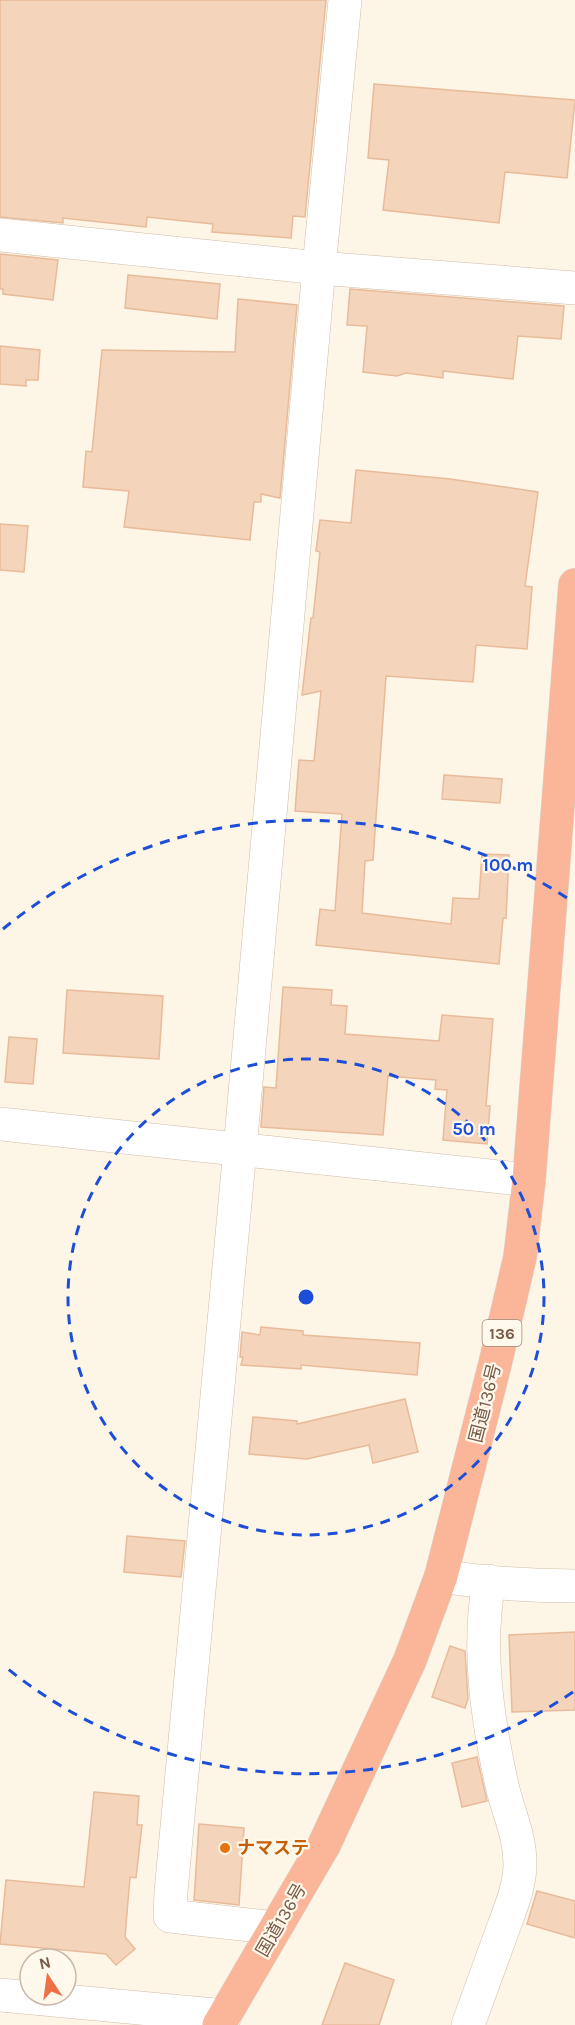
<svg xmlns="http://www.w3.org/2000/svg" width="575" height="2025" font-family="Karla,'Noto Sans JP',sans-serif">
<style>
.building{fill:#f4d4bb;stroke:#e8bb9b;stroke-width:1.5}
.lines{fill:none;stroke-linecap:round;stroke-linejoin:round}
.minor-casing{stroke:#d0bdaa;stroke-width:34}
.highway-casing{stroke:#dcd4cf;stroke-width:34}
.minor{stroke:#fff;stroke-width:33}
.highway{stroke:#fbb699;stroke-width:33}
.ring{fill:none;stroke:#1d4ed8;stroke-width:3;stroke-dasharray:10 8}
.food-dot{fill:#e8710a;stroke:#fff8ec;stroke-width:2}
.labels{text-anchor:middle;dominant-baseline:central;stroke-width:4.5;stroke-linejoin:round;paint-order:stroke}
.shield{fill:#fff8ec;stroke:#a08a79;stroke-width:1.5}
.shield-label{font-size:16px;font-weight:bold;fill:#785b48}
.street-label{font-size:18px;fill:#785b48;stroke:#fff8ec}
.food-label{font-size:18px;font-weight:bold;fill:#c56008;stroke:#fff8ec;text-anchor:start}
.centre{fill:#1d4ed8;stroke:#fff8ec;stroke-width:3}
.ring-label{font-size:18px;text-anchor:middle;font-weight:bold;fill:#1d4ed8;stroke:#fff8ec;stroke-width:4.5;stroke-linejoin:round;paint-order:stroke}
</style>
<rect width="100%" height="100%" fill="#fdf5e5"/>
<!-- building -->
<g class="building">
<path d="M0 0H326L305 217 293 216 291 238 212 232 213 224 147 217 146 227 63 218V223L0 217Z"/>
<path d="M374 84 575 100 567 178 505 172 499 223 383 210 389 160 368 158Z"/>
<path d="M0 254 58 260 53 300 3 294V289H0Z"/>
<path d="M128 275 220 284 217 319 125 308Z"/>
<path d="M350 289 564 306 561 339 518 336 513 379 443 371V378L406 373 397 376 363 372 367 326 347 325Z"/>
<path d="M238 299 297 305 280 498 261 494V502H254L250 540 124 527 129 491 83 487 86 451 92 452 102 350 235 352Z"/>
<path d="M0 346 40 350 38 380H26V386L0 384Z"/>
<path d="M356 470 450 479 538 492 525 586 532 587 527 649 476 645 473 682 386 676 373 860 365 861 362 913 451 924 453 898 479 899 482 854 509 855 506 918H503L499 964 316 945 320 909 335 911 342 814 295 811 299 760 314 761 321 691 302 695 311 618H313L320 552 316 551 320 520 351 523Z"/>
<path d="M0 524 28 526 24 572 0 570Z"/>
<path d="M444 775 502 779 500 803 442 799Z"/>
<path d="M283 987 332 990 331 1005 347 1006 345 1034 439 1041 442 1015 493 1019 486 1106H490L487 1144 443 1140 447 1090 435 1089 436 1080 388 1076 383 1135 261 1127 264 1087 276 1088Z"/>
<path d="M67 990 163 996 159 1059 63 1053Z"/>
<path d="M9 1037 37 1039 33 1084 5 1082Z"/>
<path d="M261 1327 303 1331V1335L420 1343 417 1375 301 1365V1369L241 1365 243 1357H240L242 1332 260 1335Z"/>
<path d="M405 1399 418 1452 373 1463 369 1445 307 1459 249 1454 253 1417 297 1421V1424Z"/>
<path d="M127 1536 185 1541 181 1577 124 1572Z"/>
<path d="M575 1632V1710L512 1712 509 1635Z"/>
<path d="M450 1646 465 1651 468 1699 465 1708 432 1697Z"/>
<path d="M477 1757 487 1801 462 1807 452 1763Z"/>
<path d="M94 1792 139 1796 137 1825H142L136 1878 130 1877 125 1937 135 1949 116 1965 106 1954 0 1944 6 1880 84 1887Z"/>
<path d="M199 1824 244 1828 239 1905 194 1900Z"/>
<path d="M537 1891 575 1901V1938L527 1924Z"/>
<path d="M345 1963 394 1980 379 2025H322Z"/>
</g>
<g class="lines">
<defs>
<g id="minor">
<path d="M0 235 319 268 575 288"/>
<path d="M0 1124 529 1180"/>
<path d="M441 1576C485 1583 530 1586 575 1586"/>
<path d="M276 1928 170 1916 171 1892 240 1149 319 268 345 0"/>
<path d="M0 1995 225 2016"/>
<path d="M468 2025C480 1992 492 1959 504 1926 511 1907 520 1885 520 1864 520 1834 508 1813 502 1785 487 1718 477 1649 489 1581"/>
</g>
<path id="highway" d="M219 2025 324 1845 410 1660 441 1576 495 1364 520 1257 529 1180 575 585"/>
</defs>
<!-- minor casing -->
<use href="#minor" class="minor-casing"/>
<!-- highway casing -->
<use href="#highway" class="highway-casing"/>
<!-- minor -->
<use href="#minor" class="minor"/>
<!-- highway -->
<use href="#highway" class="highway"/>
</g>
<!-- distance rings -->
<g class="ring">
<circle cx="306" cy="1297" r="238"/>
<path d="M573 1692A477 477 0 0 1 3 1665M3 929A477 477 0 0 1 573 902"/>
</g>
<!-- markers -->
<circle class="food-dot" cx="225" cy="1848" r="6"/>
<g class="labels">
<!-- shield labels -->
<rect class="shield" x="482.5" y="1320" width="39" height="26" rx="4.5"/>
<g class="shield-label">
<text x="502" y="1333">136</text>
</g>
<!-- street labels -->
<g class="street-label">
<text transform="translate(485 1403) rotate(-76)">国道136号</text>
<text transform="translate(281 1920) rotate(-60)">国道136号</text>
</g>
<!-- food labels -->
<g class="food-label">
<text x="237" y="1848">ナマステ</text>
</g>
</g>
<circle cx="306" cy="1297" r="9" class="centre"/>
<g class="ring-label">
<text x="508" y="871">100 m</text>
<text x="474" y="1135">50 m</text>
</g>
<!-- north arrow -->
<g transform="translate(48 1977) rotate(347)"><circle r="28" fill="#fff8ec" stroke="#c9b9aa" stroke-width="1.5"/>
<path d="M0-4.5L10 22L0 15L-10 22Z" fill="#ed7144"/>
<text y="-9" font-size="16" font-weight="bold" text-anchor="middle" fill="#785b48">N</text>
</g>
</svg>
